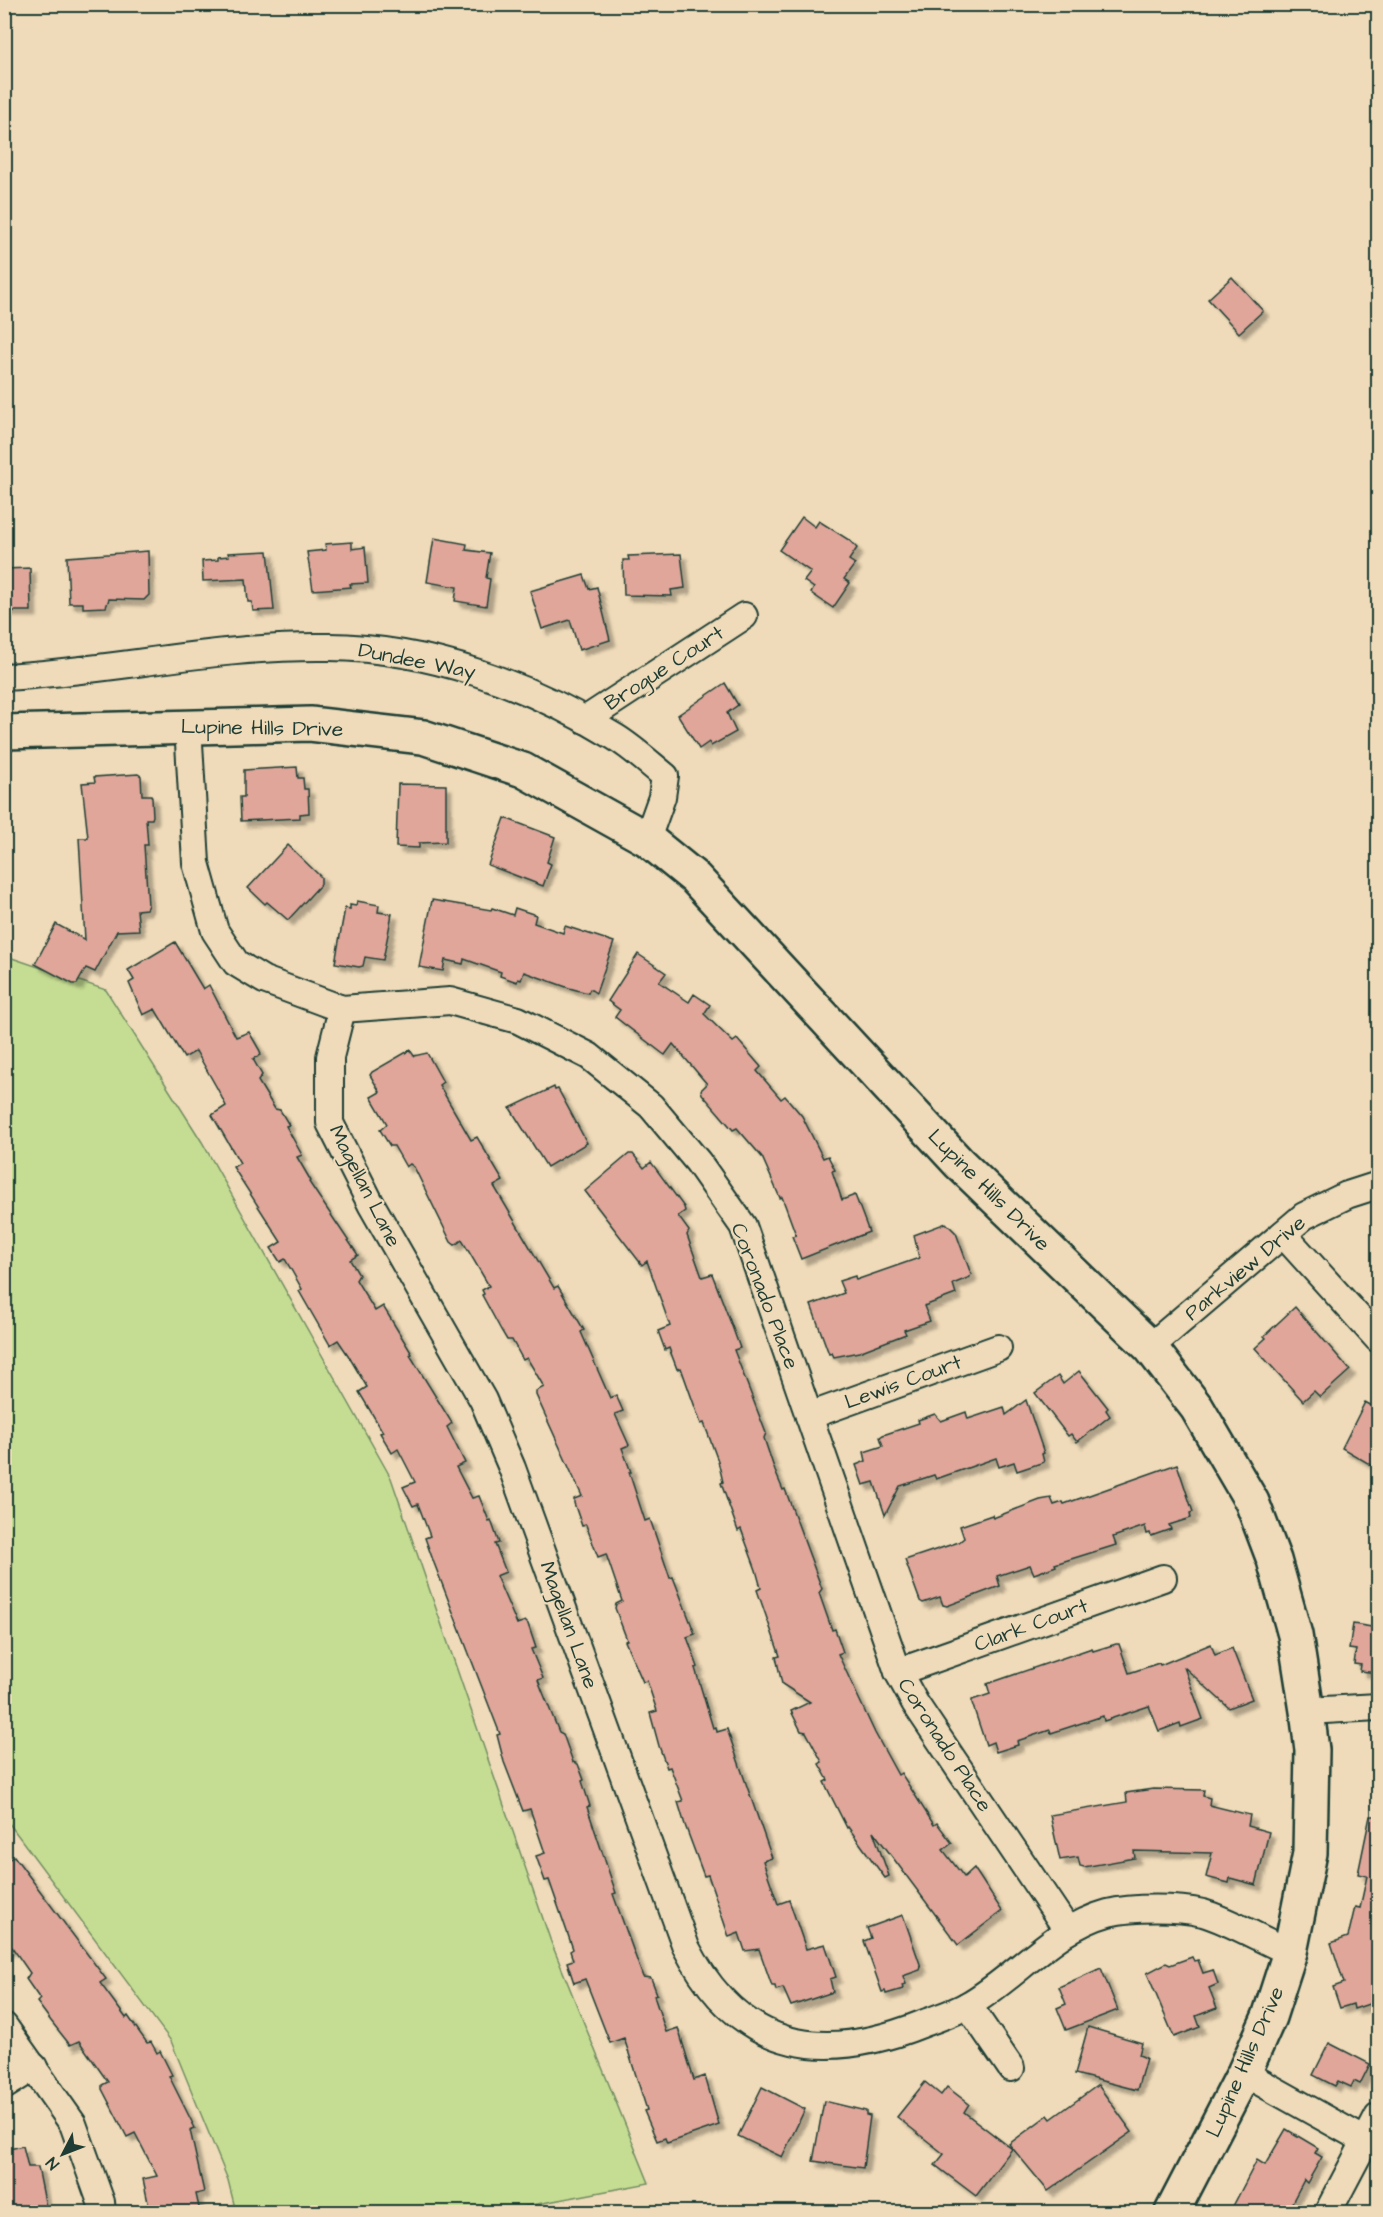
<svg xmlns="http://www.w3.org/2000/svg" width="1383" height="2217" font-family="'Architects Daughter',sans-serif">
<style>
.green{fill:#c5dd92;stroke:#728d63;stroke-width:1.5}
.building{fill:#dfa699;stroke:#1f3d34;stroke-width:1.5;filter:url(#shadow)}
.lines{fill:none;stroke-linecap:round;stroke-linejoin:round}
.street-casing{stroke:#1f3d34;stroke-width:30}
.secondary-casing{stroke:#1f3d34;stroke-width:38}
.street{stroke:#efdbb9;stroke-width:26}
.secondary{stroke:#efdbb9;stroke-width:33}
.labels{text-anchor:middle;dominant-baseline:central;stroke-width:4.5;stroke-linejoin:round;paint-order:stroke}
.street-label{font-size:21px;fill:#1f3d34;stroke:#efdbb9}
</style>
<defs>
<filter id="shadow"><feDropShadow dx="5.5" dy="5.5" stdDeviation="1.5" flood-color="#0004"/></filter>
</defs>
<rect width="100%" height="100%" fill="#efdbb9"/>
<filter id="ink" filterUnits="userSpaceOnUse"><feTurbulence type="fractalNoise" baseFrequency=".0167" numOctaves="2"/><feDisplacementMap in="SourceGraphic" scale="12" xChannelSelector="R" yChannelSelector="G"/><feConvolveMatrix kernelMatrix="1 2 1 2 8 2 1 2 1" color-interpolation-filters="sRGB"/></filter>
<g filter="url(#ink)">
<!-- green -->
<path class="green" d="M9 957 106 990 202 1142 391 1478 551 1942 649 2183 495 2212H236L228 2180 171 2041 5 1818 4 959Z"/>
<!-- building -->
<g class="building">
<path d="M1232 277 1263 311 1239 333 1208 299Z"/>
<path d="M802 517 815 527 819 521 849 540 857 548 849 560 855 564 844 579 850 583 833 608 811 593 814 588 804 581 811 572 779 550Z"/>
<path d="M434 538 467 544 466 550 490 553 486 578 490 579 486 606 455 601 457 587 427 582Z"/>
<path d="M352 542V549L365 547 368 583 350 584 351 587 313 590 307 552 326 550 325 544Z"/>
<path d="M148 551 149 595 144 600 109 599 106 607 83 608V603H69L67 557Z"/>
<path d="M268 551 274 610 253 611 252 602H248L246 579 203 581 202 561 218 560V557L229 556 228 553Z"/>
<path d="M681 554 685 588 671 590 672 596 624 595 623 560H629L628 556Z"/>
<path d="M30 568 31 611H4V569Z"/>
<path d="M584 575 589 589 597 587 610 640 579 650 570 620 542 629 530 591Z"/>
<path d="M725 683 738 705 727 713 736 732 711 746 709 742 699 749 678 715Z"/>
<path d="M297 767 298 778H303L304 789H308L309 813 300 814V818L241 821 240 797H244V770Z"/>
<path d="M138 774 141 776 142 795H151L152 798 153 816 152 819H146L148 845H144L148 905 146 909 137 910 139 930 117 931 95 972 86 968 77 984H73L35 964 56 924 85 940 79 838H88L82 783 95 782 94 777Z"/>
<path d="M398 784 446 785V842L419 843V848L396 847Z"/>
<path d="M505 818 555 837 547 862 551 864 543 886 488 865Z"/>
<path d="M288 845 321 877V884L288 920 267 902 265 904 248 888Z"/>
<path d="M432 900 491 910 492 908 513 915 515 908 536 915 534 923 563 933 565 926 614 942 596 993 590 989 588 993 569 988 524 972 521 980 518 979 517 982 500 976 501 972 464 959 463 964 445 960 443 971 419 967Z"/>
<path d="M357 901 379 905 378 912 392 914 383 960 365 957 363 966 359 967 335 963 345 908 350 909V905L356 906Z"/>
<path d="M175 942 203 989 209 985 236 1037 249 1032 260 1051 261 1055 253 1059 262 1075 258 1081 275 1109 280 1110 289 1125 286 1126 302 1155 297 1157 311 1181 309 1182 358 1255 350 1260 359 1275 356 1280 375 1311 383 1306 412 1354 410 1355 452 1423 447 1427 465 1463 456 1467 472 1498 479 1496 489 1521 491 1520 499 1543 495 1544 506 1572 496 1576 517 1624 525 1621 528 1624 536 1648 531 1649 543 1678 538 1680 559 1732 563 1734 573 1762 578 1764 584 1780 582 1781 590 1806 587 1807 616 1893 613 1894 643 1977 651 1978 657 1994 654 1995 655 1999 666 2032 678 2028 694 2080 705 2076 719 2125 667 2143 665 2138 657 2141 644 2111 647 2110 624 2038 610 2043 585 1979 574 1983 567 1962 573 1960 570 1951 573 1949 549 1880 545 1881 536 1856 545 1853 530 1809 523 1811 504 1762 497 1735 500 1734 434 1563 425 1538 430 1536 418 1504 413 1506 403 1487 415 1482 398 1449 392 1453 380 1433 383 1432 359 1392 367 1387 348 1355 338 1340 330 1345 299 1291 302 1289 285 1259 280 1262 271 1248 281 1242 233 1167 240 1163 212 1115 226 1106 217 1088 196 1051 184 1058 155 1009 143 1015 129 983 134 980 128 970Z"/>
<path d="M638 954 666 973 659 982 689 1002 694 994 710 1005 704 1014 733 1042 737 1039 761 1067 757 1071 781 1099 785 1096 802 1116 823 1158 828 1156 835 1170 832 1171 842 1200 855 1195 869 1232 801 1259 792 1236 796 1235 782 1197 780 1198 762 1157 737 1128 733 1130 702 1094 701 1090 707 1084 673 1044 665 1055 662 1053 615 1017 620 1010 608 1001Z"/>
<path d="M410 1050 414 1056 427 1053 443 1082 439 1085 471 1140 477 1137 503 1181 494 1186 554 1288 558 1286 584 1330 581 1332 610 1398 616 1395 623 1411 615 1414 629 1445 622 1448 631 1472H629L645 1521 650 1519 670 1578 673 1577 695 1634 687 1637 698 1667 695 1668 713 1728 716 1727 717 1732 727 1729 772 1858 763 1861 778 1904 789 1900 806 1949 825 1944 836 1977 830 1979 833 1992 791 2006 783 1988 776 1990 775 1986H772L759 1949 745 1951 739 1933 729 1937 708 1875 704 1876 685 1825 678 1802 683 1801 670 1767 667 1768 659 1746 650 1713 657 1711 647 1681 643 1682 625 1641 627 1640 615 1608 616 1604 622 1601 606 1554 598 1557 586 1525 582 1526 574 1503V1499L582 1496 536 1395V1391L544 1387 527 1358 523 1360 512 1340H507L501 1330 482 1295 484 1294 482 1290 489 1286 462 1240 455 1245 451 1242 414 1167 410 1164 406 1167 394 1146H390L380 1130 387 1124 371 1097 380 1092 370 1075 372 1072Z"/>
<path d="M554 1087 555 1090 558 1089 587 1143 547 1167 510 1108Z"/>
<path d="M629 1154H633L644 1168 651 1162 684 1207 685 1211 678 1216 689 1231 687 1235 702 1277 712 1274 732 1326 740 1348 734 1350 766 1433 764 1438 775 1471 783 1490 785 1489 822 1589 819 1593 832 1630 835 1629 843 1652 838 1654 875 1733 898 1775 901 1773 934 1825 937 1823 952 1843 943 1850 964 1877 974 1868 1002 1911 958 1945 873 1831 889 1876 885 1878 848 1827 847 1828 824 1782 828 1780 819 1764 822 1762 806 1732 801 1731 791 1711 810 1702 782 1684 776 1657 780 1656 757 1590 761 1588 756 1570 741 1529 738 1531 721 1483 723 1482 718 1461 704 1423 701 1424 681 1368 677 1369 669 1348 665 1350 658 1331 670 1326 647 1261 642 1265 585 1191Z"/>
<path d="M946 1223 956 1233 971 1274 970 1277 953 1284 956 1294 924 1306 930 1321 904 1330 906 1334 859 1352 834 1357 832 1353 829 1354 811 1305 844 1293 839 1281 855 1276 856 1280 919 1258 914 1235Z"/>
<path d="M1295 1307 1350 1370 1320 1397 1314 1391 1303 1401 1255 1348 1266 1338 1264 1336Z"/>
<path d="M1079 1371 1108 1408 1106 1410 1110 1416 1077 1442 1071 1434 1068 1436 1035 1393 1058 1376 1063 1384Z"/>
<path d="M1026 1400 1044 1453 1042 1454 1044 1462 1017 1471 1014 1462 999 1467 996 1458 936 1479 934 1475 900 1486 885 1515 874 1482 863 1485 856 1465 866 1461 864 1452 883 1446 880 1437 883 1435 919 1423 918 1420 935 1414 941 1421 966 1412 968 1419 1004 1407 1006 1415Z"/>
<path d="M1365 1402 1378 1409V1469L1342 1448Z"/>
<path d="M1177 1464 1193 1512 1190 1513 1191 1518 1169 1525 1171 1529 1151 1536 1150 1533 1147 1534 1145 1526 1113 1537 1116 1545 1055 1564 1056 1566 1034 1574 1030 1565 997 1576 1000 1586 947 1606 943 1605 940 1597 923 1603 920 1601 905 1560 959 1542 964 1538 960 1526 992 1515 993 1518 1040 1500 1051 1498 1054 1505 1063 1502 1064 1504Z"/>
<path d="M1353 1624 1378 1628V1673L1360 1671 1361 1665 1354 1664 1356 1650 1349 1649Z"/>
<path d="M1116 1644H1119L1129 1673 1159 1663 1160 1665 1211 1644 1215 1655 1232 1648 1252 1699 1229 1708 1184 1667 1203 1719 1181 1727 1180 1723 1159 1731 1149 1706 1104 1721 1103 1716 1051 1733 1050 1730 1017 1741 1018 1745 996 1752 993 1742 986 1745 972 1703V1700L990 1694 987 1684 1092 1648 1093 1651Z"/>
<path d="M1153 1789 1204 1790 1203 1796 1210 1798 1209 1805 1250 1815 1248 1826 1269 1832 1256 1885 1230 1878 1229 1883 1206 1877 1212 1853 1134 1851 1135 1858 1084 1867 1080 1866 1078 1857 1060 1860 1050 1815 1127 1802 1126 1793Z"/>
<path d="M1370 1816H1378V2001L1354 2009 1353 2004 1340 2008 1333 1987 1344 1983 1331 1943 1348 1937 1355 1907 1360 1908 1367 1876 1358 1874Z"/>
<path d="M14 1856 106 1979 100 1983 126 2018 128 2016 147 2043 151 2042 157 2053 160 2051 172 2075 169 2076 195 2128 190 2130 204 2192 196 2194 200 2212H150L143 2179 157 2176 135 2133 127 2137 102 2089V2085L108 2082 79 2041 70 2045 51 2021 37 2002 40 1999 26 1979 30 1973 12 1947 4 1953V1863Z"/>
<path d="M903 1915 921 1967 920 1970 903 1976 906 1984 902 1985 903 1989 886 1994 885 1991 882 1992 864 1941 871 1938 867 1928Z"/>
<path d="M1192 1957 1194 1961 1198 1960 1203 1973 1213 1970 1218 1984 1209 1988 1217 2008 1196 2016 1200 2027 1174 2037 1147 1973 1166 1963 1170 1965Z"/>
<path d="M1101 1968 1118 2010 1066 2030 1057 2008 1066 2004 1059 1987Z"/>
<path d="M1088 2027 1142 2043 1139 2055 1146 2058 1137 2090 1075 2074Z"/>
<path d="M1329 2043 1370 2064 1360 2084 1354 2081 1351 2087 1338 2081 1335 2086 1313 2075Z"/>
<path d="M925 2082 941 2095 947 2087 969 2104 964 2112 1012 2149 976 2196 935 2165 944 2154 897 2117Z"/>
<path d="M1098 2085 1132 2132 1048 2191 1009 2144 1048 2115 1051 2119Z"/>
<path d="M762 2087 805 2109 782 2157 738 2136Z"/>
<path d="M824 2101 866 2111V2115L870 2116 863 2168 813 2161Z"/>
<path d="M1286 2129 1318 2148 1315 2153 1322 2157 1307 2183 1304 2180 1287 2212H1230L1257 2160 1265 2165Z"/>
<path d="M23 2146 28 2167H38L47 2212H4V2150Z"/>
</g>
<g class="lines">
<defs>
<g id="street">
<path d="M4 677C113 671 220 645 329 647 430 648 530 685 615 737 633 748 649 763 665 776L662 797 647 839"/>
<path d="M585 720 744 616"/>
<path d="M188 726 196 863 215 931 236 963 264 980 342 1009 450 1001 518 1020 589 1056 651 1106 698 1162 743 1226 898 1672 915 1703 1068 1931"/>
<path d="M342 1009 330 1057V1123L371 1204 483 1400 512 1468 686 1947C739 2050 820 2065 922 2024 937 2018 954 2013 968 2005 1016 1978 1053 1928 1108 1913 1132 1907 1178 1907 1203 1913 1228 1920 1264 1941 1290 1952"/>
<path d="M1283 1234 1378 1339"/>
<path d="M1150 1347 1304 1216 1347 1195 1378 1185"/>
<path d="M809 1416 998 1348"/>
<path d="M898 1672 1163 1578"/>
<path d="M1307 1711 1378 1707"/>
<path d="M968 2005 1011 2068"/>
<path d="M4 2026 73 2124 101 2202 102 2212"/>
<path d="M1244 2073 1364 2140"/>
<path d="M4 2086 34 2067"/>
<path d="M1328 2212 1378 2117"/>
</g>
<path id="secondary" d="M4 732 310 724 423 737 523 770 647 839 695 878 959 1163 1150 1347 1197 1408 1252 1502 1274 1560 1295 1635 1307 1711 1312 1750 1310 1853 1290 1952 1269 2017 1244 2073 1172 2212"/>
</defs>
<!-- street casing -->
<use href="#street" class="street-casing"/>
<!-- secondary casing -->
<use href="#secondary" class="secondary-casing"/>
<!-- street -->
<use href="#street" class="street"/>
<!-- secondary -->
<use href="#secondary" class="secondary"/>
</g>
</g>
<g class="labels">
<!-- street labels -->
<g class="street-label">
<text transform="translate(417 661) rotate(11)">Dundee Way</text>
<text transform="translate(664 668) rotate(-33)">Brogue Court</text>
<text transform="translate(262 728) rotate(1)">Lupine Hills Drive</text>
<text transform="translate(365 1186) rotate(63)">Magellan Lane</text>
<text transform="translate(989 1190) rotate(45)">Lupine Hills Drive</text>
<text transform="translate(1245 1268) rotate(-40)">Parkview Drive</text>
<text transform="translate(765 1296) rotate(69)">Coronado Place</text>
<text transform="translate(903 1382) rotate(-20)">Lewis Court</text>
<text transform="translate(569 1625) rotate(70)">Magellan Lane</text>
<text transform="translate(1031 1625) rotate(-20)">Clark Court</text>
<text transform="translate(945 1745) rotate(57)">Coronado Place</text>
<text transform="translate(1245 2062) rotate(-66)">Lupine Hills Drive</text>
</g>
</g>
<!-- margin -->
<rect width="1383" height="2217" fill="none" stroke="#efdbb9" stroke-width="24"/>
<rect x="12" y="12" width="1359" height="2193" fill="none" stroke="#1f3d34" stroke-width="2" filter="url(#ink)"/>
<!-- north arrow -->
<g transform="translate(63 2154) rotate(228)" stroke="#efdbb9" stroke-width="4.5" paint-order="stroke">
<path d="M0-4.5L10 22L0 15L-10 22Z" fill="#1f3d34"/>
<text y="-9" font-size="16" font-weight="bold" text-anchor="middle" fill="#1f3d34">N</text>
</g>
</svg>
